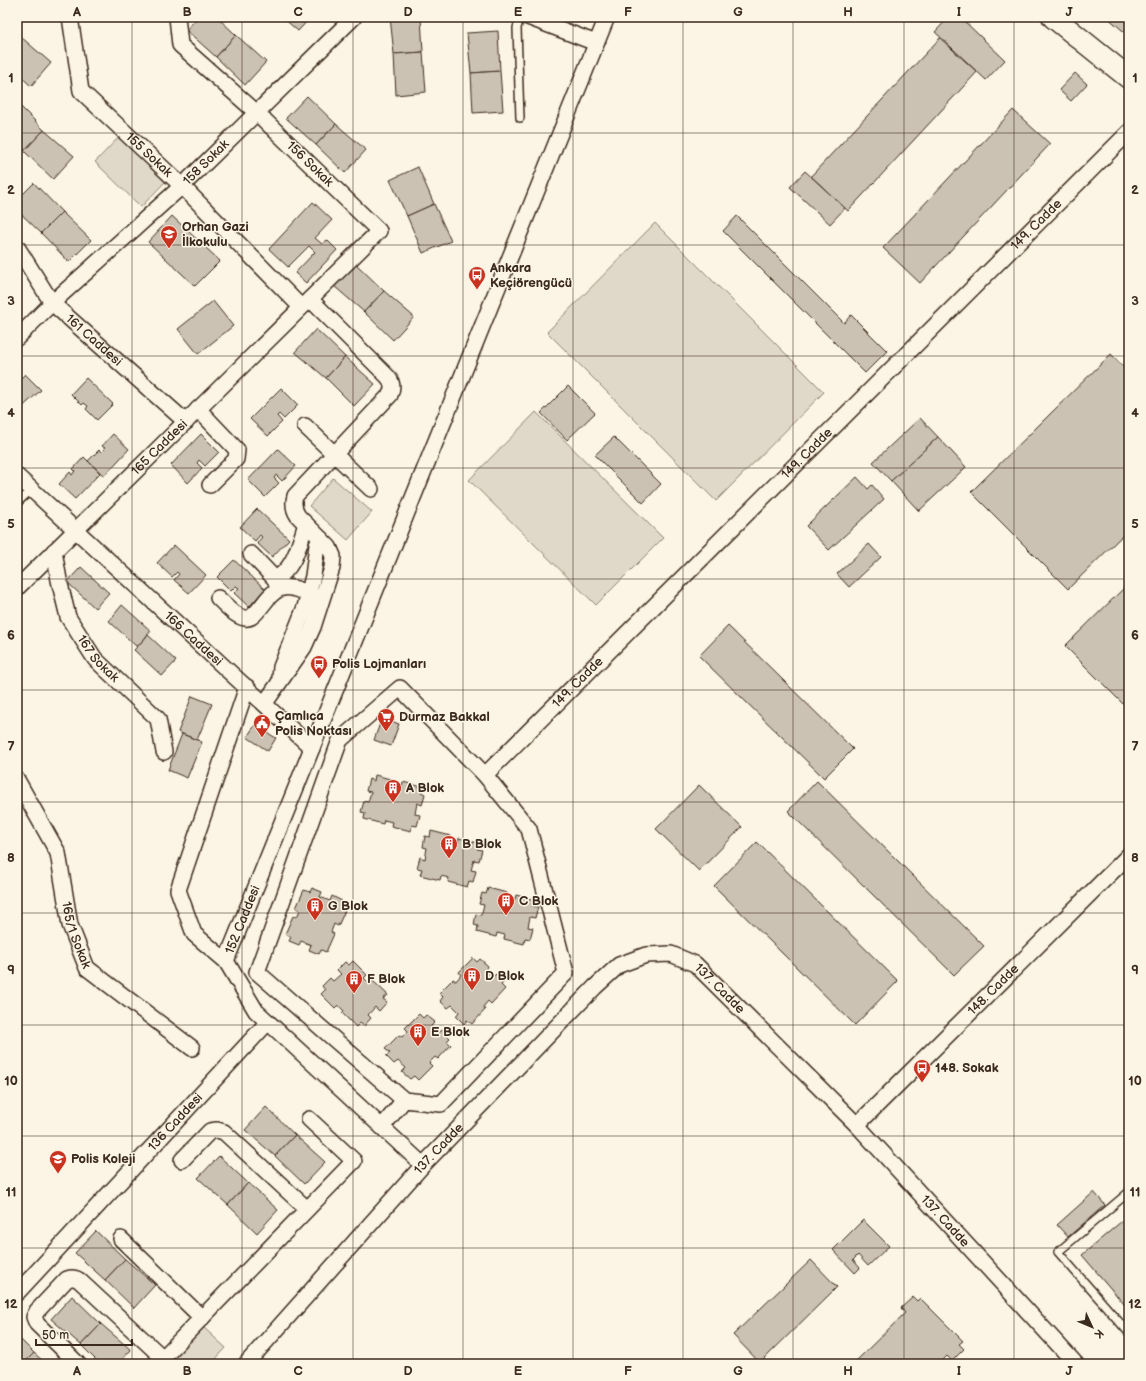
<svg xmlns="http://www.w3.org/2000/svg" width="1146" height="1381" font-family="'Balsamiq Sans',sans-serif">
<style>
.grass{fill:#e0d8c8;stroke:#8e8173}
.building{fill:#ccc2b3;stroke:#3b2a1e}
.lines{fill:none;stroke-linecap:round;stroke-linejoin:round}
.lane-casing{stroke:#3b2a1e;stroke-width:10}
.street-casing{stroke:#3b2a1e;stroke-width:18}
.secondary-casing{stroke:#3b2a1e;stroke-width:24}
.lane{stroke:#fcf5e5;stroke-width:7}
.street{stroke:#fcf5e5;stroke-width:15}
.secondary{stroke:#fcf5e5;stroke-width:21}
.grid{fill:none;stroke:#3b2a1e;stroke-width:1;stroke-opacity:0.55}
.labels{text-anchor:middle;dominant-baseline:central;stroke-width:3;stroke-linejoin:round;paint-order:stroke}
.street-label{font-size:13px;fill:#3b2a1e;stroke:#fcf5e5}
.poi-label{font-size:13px;font-weight:bold;fill:#3b2a1e;stroke:#fcf5e5;text-anchor:start}
.neatline{fill:none;stroke:#3b2a1e;stroke-width:1.5}
.grid-label{font-size:13px;text-anchor:middle;font-weight:bold;fill:#3b2a1e}
</style>
<rect width="100%" height="100%" fill="#fcf5e5"/>
<filter id="ink" filterUnits="userSpaceOnUse"><feTurbulence type="fractalNoise" baseFrequency=".025" numOctaves="2"/><feDisplacementMap in="SourceGraphic" scale="8" xChannelSelector="R" yChannelSelector="G"/><feConvolveMatrix kernelMatrix="1 2 1 2 8 2 1 2 1" color-interpolation-filters="sRGB"/></filter>
<g filter="url(#ink)">
<!-- grass -->
<g class="grass">
<path d="M119 137 165 182 141 207 95 162Z"/>
<path d="M655 223 824 392 716 501 547 332Z"/>
<path d="M536 412 663 538 596 605 469 480Z"/>
<path d="M333 478 372 512 348 540 309 506Z"/>
<path d="M202 1326 226 1348 211 1364H167Z"/>
</g>
<!-- building -->
<g class="building">
<path d="M198 17H217L236 35 216 57 186 30Z"/>
<path d="M282 17H311L298 31Z"/>
<path d="M390 17H421L423 52 394 54Z"/>
<path d="M949 17H960L1005 60 986 80 935 32Z"/>
<path d="M1107 17H1129V36Z"/>
<path d="M498 31 500 71 471 73 467 33Z"/>
<path d="M17 33 21 37 17 41Z"/>
<path d="M236 35 266 62 245 85 216 57Z"/>
<path d="M21 37 51 63 31 86 17 73V41Z"/>
<path d="M940 38 977 72 848 211 811 176Z"/>
<path d="M423 52 426 92 396 95 394 54Z"/>
<path d="M500 71 503 111 473 113 471 73Z"/>
<path d="M1075 73 1087 84 1071 101 1059 90Z"/>
<path d="M307 96 336 124 316 145 286 118Z"/>
<path d="M17 103 44 130 24 151 17 145Z"/>
<path d="M1013 110 1050 144 920 283 883 248Z"/>
<path d="M336 124 366 150 345 173 316 145Z"/>
<path d="M44 130 74 156 53 179 24 151Z"/>
<path d="M418 167 434 204 407 216 390 180Z"/>
<path d="M805 171 845 208 830 224 790 187Z"/>
<path d="M34 183 62 212 41 233 17 210V200Z"/>
<path d="M313 202 332 220 315 238 322 244 327 240 337 250 306 283 295 273 315 252 309 246 288 267 269 249Z"/>
<path d="M434 204 451 241 423 253 407 216Z"/>
<path d="M62 212 91 240 69 262 41 233Z"/>
<path d="M172 216 220 261 195 286 148 242Z"/>
<path d="M737 216 844 323 851 315 887 351 865 373 723 231Z"/>
<path d="M355 263 384 291 364 312 334 286Z"/>
<path d="M384 291 414 317 393 340 364 312Z"/>
<path d="M213 301 233 326 198 354 178 329Z"/>
<path d="M316 329 345 357 326 378 295 352Z"/>
<path d="M1111 354 1129 373V529L1068 589 971 492Z"/>
<path d="M345 357 375 384 354 406 326 378Z"/>
<path d="M25 374 41 390 17 412V382Z"/>
<path d="M86 378 113 404 97 420 86 409 88 406 84 403 82 405 71 394Z"/>
<path d="M568 386 595 413 567 440 541 413Z"/>
<path d="M281 388 298 405 284 419 279 414 277 416 282 422 268 436 250 419Z"/>
<path d="M920 418 938 437 891 481 873 462Z"/>
<path d="M113 434 129 449 104 476 88 461 99 450 101 452 105 448 102 446Z"/>
<path d="M201 434 219 452 205 466 199 460 197 463 202 468 188 483 171 465Z"/>
<path d="M614 437 661 484 643 503 595 455Z"/>
<path d="M938 437 966 467 919 511 891 481Z"/>
<path d="M278 449 296 466 282 481 276 475 274 478 279 483 265 497 248 480Z"/>
<path d="M84 457 100 473 75 499 59 484 70 472 72 475 75 471 73 469Z"/>
<path d="M857 477 868 489 872 485 884 499 829 550 806 526Z"/>
<path d="M257 509 289 539 272 557 257 543 262 537 260 535 255 541 240 527Z"/>
<path d="M869 544 881 557 849 587 837 574Z"/>
<path d="M174 545 206 575 189 593 174 580 179 574 177 572 172 577 157 563Z"/>
<path d="M234 560 265 589 249 607 234 593 239 588 236 586 231 591 217 577Z"/>
<path d="M81 567 109 593 95 608 67 582Z"/>
<path d="M1129 583V710L1065 646Z"/>
<path d="M122 605 151 631 137 647 109 621Z"/>
<path d="M728 626 853 749 824 778 699 656Z"/>
<path d="M148 635 176 661 162 676 134 650Z"/>
<path d="M192 696 212 704 197 740 178 732Z"/>
<path d="M382 718 399 724 391 746 374 740Z"/>
<path d="M255 725 276 738 268 751 247 737Z"/>
<path d="M182 734 202 742 187 778 168 770Z"/>
<path d="M375 775 394 780 393 784 402 786 403 782 422 787 421 792 425 794 422 805 417 803 415 814 420 815 417 826 412 825 411 831 391 826 392 822 384 820 383 824 364 819 365 813 361 812 364 801 368 802 371 792 366 791 369 779 374 781Z"/>
<path d="M817 781 984 946 954 975 788 811Z"/>
<path d="M699 785 742 827 699 871 656 829Z"/>
<path d="M431 831 451 836 450 840 458 842 459 838 478 843 477 849 482 850 479 861 474 860 471 870 476 871 473 882 469 881 467 887 448 882 449 878 441 876 440 880 420 875 422 869 417 868 420 857 425 859 427 848 423 847 425 836 430 837Z"/>
<path d="M757 842 898 981 855 1025 714 886Z"/>
<path d="M312 888 322 892 320 897 330 901 332 896 342 901 340 905 346 908 338 926 334 924 331 932 334 934 326 952 321 950 319 954 309 950 311 945 301 941 299 945 289 941 291 937 285 934 293 916 297 917 300 910 296 908 304 890 310 892Z"/>
<path d="M488 888 507 893 506 897 515 899 516 895 535 900 533 906 538 907 535 918 530 917 528 927 533 928 530 939 525 938 524 944 504 939 505 935 497 933 496 937 477 932 478 926 474 925 476 914 481 915 484 905 479 904 482 893 486 894Z"/>
<path d="M473 958 477 962 480 959 488 966 485 970 493 977 496 974 504 982 501 985 505 989 491 1004 488 1001 483 1007 485 1010 472 1024 467 1020 464 1024 456 1016 459 1012 452 1005 448 1008 440 1001 443 997 439 993 453 979 456 981 461 975 459 972Z"/>
<path d="M353 961 367 975 364 978 370 984 373 981 388 995 383 999 387 1002 379 1011 375 1007 368 1015 371 1018 364 1026 360 1023 356 1027 342 1013 344 1011 338 1005 335 1008 321 994 325 990 322 986 330 978 333 981 341 974 337 970 345 962 349 965Z"/>
<path d="M419 1014 423 1018 426 1015 435 1022 431 1026 439 1033 442 1030 450 1038 447 1041 451 1045 438 1059 435 1057 429 1063 432 1066 418 1080 414 1076 410 1079 402 1072 406 1068 398 1061 394 1064 386 1056 390 1053 385 1049 399 1035 402 1037 408 1031 405 1028Z"/>
<path d="M266 1107 295 1135 275 1156 245 1130Z"/>
<path d="M295 1135 325 1162 304 1184 275 1156Z"/>
<path d="M219 1156 248 1183 228 1205 198 1178Z"/>
<path d="M248 1183 278 1210 257 1233 228 1205Z"/>
<path d="M1094 1192 1105 1205 1068 1237 1057 1225Z"/>
<path d="M1129 1215V1310L1082 1255Z"/>
<path d="M863 1220 889 1246 868 1266 858 1255 853 1260 860 1268 855 1273 833 1250Z"/>
<path d="M96 1231 125 1259 105 1280 75 1253Z"/>
<path d="M125 1259 155 1285 134 1308 105 1280Z"/>
<path d="M811 1260 837 1287 760 1363 733 1335Z"/>
<path d="M72 1296 101 1324 81 1345 51 1319Z"/>
<path d="M913 1297 917 1301 920 1298 963 1341 959 1344 964 1349 952 1361 947 1356 939 1364H853L905 1313 901 1308Z"/>
<path d="M101 1324 131 1350 118 1364H100L81 1345Z"/>
<path d="M17 1336 34 1353 23 1364H17Z"/>
<path d="M34 1353 43 1361 48 1364H23Z"/>
</g>
<g class="lines">
<defs>
<g id="lane">
<path d="M520 118 517 28 520 17"/>
<path d="M17 503 32 489"/>
<path d="M1129 1192 1058 1252 1129 1333"/>
</g>
<g id="street">
<path id="s1" d="M70 17 81 91 182 186 301 307"/>
<path d="M528 17 596 43"/>
<path id="s2" d="M17 247 52 303 186 422"/>
<path id="s3" d="M17 338 52 303 182 186 354 17"/>
<path d="M198 409 237 450 236 459 210 485"/>
<path d="M305 426 371 489"/>
<path id="s4" d="M17 476 312 748"/>
<path id="s5" d="M54 551 59 580 68 617 95 659 158 719 164 752"/>
<path d="M251 554 275 579 278 588"/>
<path d="M275 579C295 568 299 544 306 524"/>
<path id="s6" d="M17 588 379 231 257 113 180 45 177 17"/>
<path d="M218 598C225 604 240 623 251 617 257 613 263 604 268 598 272 594 276 589 283 588 294 585 308 594 318 598"/>
<path d="M280 678 281 667 305 607 313 576 317 545 321 539"/>
<path d="M400 688 485 775 529 829 566 973 441 1104 404 1100 257 972 340 740Z"/>
<path d="M265 703 304 647 313 627 332 568 333 556 329 547 298 516C293 509 293 503 295 496L390 395C393 388 393 383 388 377L310 299"/>
<path id="s7" d="M485 775 1129 132"/>
<path id="s8" d="M17 780 58 853 70 925 87 968 192 1048"/>
<path d="M226 961 194 934 178 890 247 687"/>
<path id="s9" d="M857 1125 1129 855"/>
<path d="M382 1127 404 1100"/>
<path d="M182 1160 210 1131 217 1130 224 1132 307 1209"/>
<path id="s10" d="M423 1165 256 1011 226 961 607 17"/>
<path d="M121 1239 202 1318"/>
<path id="s11" d="M17 1293 268 1022"/>
<path d="M78 1364 37 1324 34 1317 37 1311 67 1279C73 1277 77 1278 81 1282L163 1358"/>
<path d="M157 1364 354 1161 309 1119"/>
<path id="s12" d="M246 1364 423 1165 595 987 619 965 646 955 671 954 695 964 857 1125 1076 1364"/>
</g>
<path id="secondary" d="M1053 17 1129 78"/>
</defs>
<!-- lane casing -->
<use href="#lane" class="lane-casing"/>
<!-- street casing -->
<use href="#street" class="street-casing"/>
<!-- secondary casing -->
<use href="#secondary" class="secondary-casing"/>
<!-- lane -->
<use href="#lane" class="lane"/>
<!-- street -->
<use href="#street" class="street"/>
<!-- secondary -->
<use href="#secondary" class="secondary"/>
</g>
</g>
<!-- grid -->
<path class="grid" d="M132 17V1364M242 17V1364M353 17V1364M463 17V1364M573 17V1364M683 17V1364M793 17V1364M904 17V1364M1014 17V1364M17 133H1129M17 245H1129M17 356H1129M17 468H1129M17 579H1129M17 690H1129M17 802H1129M17 913H1129M17 1025H1129M17 1136H1129M17 1248H1129"/>
<!-- icons -->
<defs>
<symbol id="school-pin" viewBox="-11 -11 22 30"><path d="M0 17L-7.5 6A9.5 9.5 0 1 1 7.5 6Z" fill="#c8321e" stroke="#fcf5e5"/><path d="M0-5L7-2L0 1L-7-2ZM-4 1L0 2.5L4 1V4Q0 6-4 4Z" fill="#fff"/></symbol>
<symbol id="bus-pin" viewBox="-11 -11 22 30"><path d="M0 17L-7.5 6A9.5 9.5 0 1 1 7.5 6Z" fill="#c8321e" stroke="#fcf5e5"/><path d="M-5-6H5V4H4V6H2V4H-2V6H-4V4H-5ZM-3.5-4V0h7V-4ZM-3.5 1.2v1.5H-2V1.2ZM2 1.2v1.5H3.5V1.2Z" fill="#fff"/></symbol>
<symbol id="supermarket-pin" viewBox="-11 -11 22 30"><path d="M0 17L-7.5 6A9.5 9.5 0 1 1 7.5 6Z" fill="#c8321e" stroke="#fcf5e5"/><path d="M-6-5.5h2.5l.6 2H6L4.5 2H-2.5L-4.4-4H-6ZM-1.5 3.2a1.3 1.3 0 1 0 .1 0ZM3 3.2a1.3 1.3 0 1 0 .1 0Z" fill="#fff"/></symbol>
<symbol id="civic-pin" viewBox="-11 -11 22 30"><path d="M0 17L-7.5 6A9.5 9.5 0 1 1 7.5 6Z" fill="#c8321e" stroke="#fcf5e5"/><path d="M-.6-6.5H3V-4.5H.6V-3L4-1V1h2V6H-6V1h2V-1L-.6-3ZM-1.2 2.5V6h2.4V2.5Z" fill="#fff"/></symbol>
<symbol id="building-pin" viewBox="-11 -11 22 30"><path d="M0 17L-7.5 6A9.5 9.5 0 1 1 7.5 6Z" fill="#c8321e" stroke="#fcf5e5"/><path d="M-4-6H4V6H1V3H-1V6H-4ZM-2.5-4.3h1.7v1.8h-1.7ZM.8-4.3h1.7v1.8H.8ZM-2.5-1h1.7V.8h-1.7ZM.8-1h1.7V.8H.8Z" fill="#fff"/></symbol>
</defs>
<g fill-rule="evenodd">
<use href="#school-pin" x="159" y="224" width="20" height="27"/>
<use href="#bus-pin" x="467" y="265" width="20" height="27"/>
<use href="#bus-pin" x="309" y="654" width="20" height="27"/>
<use href="#supermarket-pin" x="376" y="707" width="20" height="27"/>
<use href="#civic-pin" x="252" y="713" width="20" height="27"/>
<use href="#building-pin" x="383" y="778" width="20" height="27"/>
<use href="#building-pin" x="439" y="834" width="20" height="27"/>
<use href="#building-pin" x="496" y="891" width="20" height="27"/>
<use href="#building-pin" x="305" y="896" width="20" height="27"/>
<use href="#building-pin" x="462" y="966" width="20" height="27"/>
<use href="#building-pin" x="344" y="969" width="20" height="27"/>
<use href="#building-pin" x="408" y="1022" width="20" height="27"/>
<use href="#bus-pin" x="912" y="1058" width="20" height="27"/>
<use href="#school-pin" x="48" y="1149" width="20" height="27"/>
</g>
<g class="labels">
<!-- street labels -->
<g class="street-label">
<text stroke="none"><textPath href="#s1" startOffset="168">155 Sokak</textPath></text>
<text stroke="none"><textPath href="#s3" startOffset="258">158 Sokak</textPath></text>
<text transform="translate(310 164) rotate(44)">156 Sokak</text>
<text stroke="none"><textPath href="#s7" startOffset="779">149. Cadde</textPath></text>
<text stroke="none"><textPath href="#s2" startOffset="122">161 Caddesi</textPath></text>
<text stroke="none"><textPath href="#s6" startOffset="200">165 Caddesi</textPath></text>
<text stroke="none"><textPath href="#s7" startOffset="455">149. Cadde</textPath></text>
<text stroke="none"><textPath href="#s4" startOffset="240">166 Caddesi</textPath></text>
<text stroke="none"><textPath href="#s5" startOffset="119">167 Sokak</textPath></text>
<text stroke="none"><textPath href="#s7" startOffset="131">149. Cadde</textPath></text>
<text stroke="none"><textPath href="#s10" startOffset="330">152 Caddesi</textPath></text>
<text stroke="none"><textPath href="#s8" startOffset="168">165/1 Sokak</textPath></text>
<text stroke="none"><textPath href="#s12" startOffset="661">137. Cadde</textPath></text>
<text stroke="none"><textPath href="#s9" startOffset="192">148. Cadde</textPath></text>
<text stroke="none"><textPath href="#s11" startOffset="233">136 Caddesi</textPath></text>
<text stroke="none"><textPath href="#s12" startOffset="289">137. Cadde</textPath></text>
<text stroke="none"><textPath href="#s12" startOffset="985">137. Cadde</textPath></text>
</g>
<!-- poi labels -->
<g class="poi-label">
<text x="182" y="227">Orhan Gazi<tspan x="182" dy="15">İlkokulu</tspan></text>
<text x="490" y="268">Ankara<tspan x="490" dy="15">Keçiörengücü</tspan></text>
<text x="332" y="664">Polis Lojmanları</text>
<text x="275" y="716">Çamlıca<tspan x="275" dy="15">Polis Noktası</tspan></text>
<text x="399" y="717">Durmaz Bakkal</text>
<text x="406" y="788">A Blok</text>
<text x="462" y="844">B Blok</text>
<text x="519" y="901">C Blok</text>
<text x="328" y="906">G Blok</text>
<text x="485" y="976">D Blok</text>
<text x="367" y="979">F Blok</text>
<text x="431" y="1032">E Blok</text>
<text x="935" y="1068">148. Sokak</text>
<text x="71" y="1159">Polis Koleji</text>
</g>
</g>
<!-- margin -->
<rect width="1146" height="1381" fill="none" stroke="#fcf5e5" stroke-width="44"/>
<!-- north arrow -->
<g transform="translate(1092 1327) rotate(134)" stroke="#fcf5e5" stroke-width="3" paint-order="stroke">
<path d="M0-3L7 15L0 10L-7 15Z" fill="#3b2a1e"/>
<text y="-6" font-size="11" font-weight="bold" text-anchor="middle" fill="#3b2a1e">K</text>
</g>
<!-- scale -->
<path d="M36 1339v6h96v-6" fill="none" stroke="#3b2a1e" stroke-width="2"/>
<text x="42" y="1339" font-size="12" fill="#3b2a1e" stroke="#fcf5e5" stroke-width="3" paint-order="stroke">50 m</text>
<rect x="22" y="22" width="1102" height="1337" class="neatline"/>
<g class="grid-label">
<text x="77" y="16">A</text>
<text x="187" y="16">B</text>
<text x="298" y="16">C</text>
<text x="408" y="16">D</text>
<text x="518" y="16">E</text>
<text x="628" y="16">F</text>
<text x="738" y="16">G</text>
<text x="848" y="16">H</text>
<text x="959" y="16">I</text>
<text x="1069" y="16">J</text>
<text x="11" y="82">1</text>
<text x="1135" y="82">1</text>
<text x="11" y="194">2</text>
<text x="1135" y="194">2</text>
<text x="11" y="305">3</text>
<text x="1135" y="305">3</text>
<text x="11" y="417">4</text>
<text x="1135" y="417">4</text>
<text x="11" y="528">5</text>
<text x="1135" y="528">5</text>
<text x="11" y="639">6</text>
<text x="1135" y="639">6</text>
<text x="11" y="751">7</text>
<text x="1135" y="751">7</text>
<text x="11" y="862">8</text>
<text x="1135" y="862">8</text>
<text x="11" y="974">9</text>
<text x="1135" y="974">9</text>
<text x="11" y="1085">10</text>
<text x="1135" y="1085">10</text>
<text x="11" y="1196">11</text>
<text x="1135" y="1196">11</text>
<text x="11" y="1308">12</text>
<text x="1135" y="1308">12</text>
<text x="77" y="1375">A</text>
<text x="187" y="1375">B</text>
<text x="298" y="1375">C</text>
<text x="408" y="1375">D</text>
<text x="518" y="1375">E</text>
<text x="628" y="1375">F</text>
<text x="738" y="1375">G</text>
<text x="848" y="1375">H</text>
<text x="959" y="1375">I</text>
<text x="1069" y="1375">J</text>
</g>
</svg>
